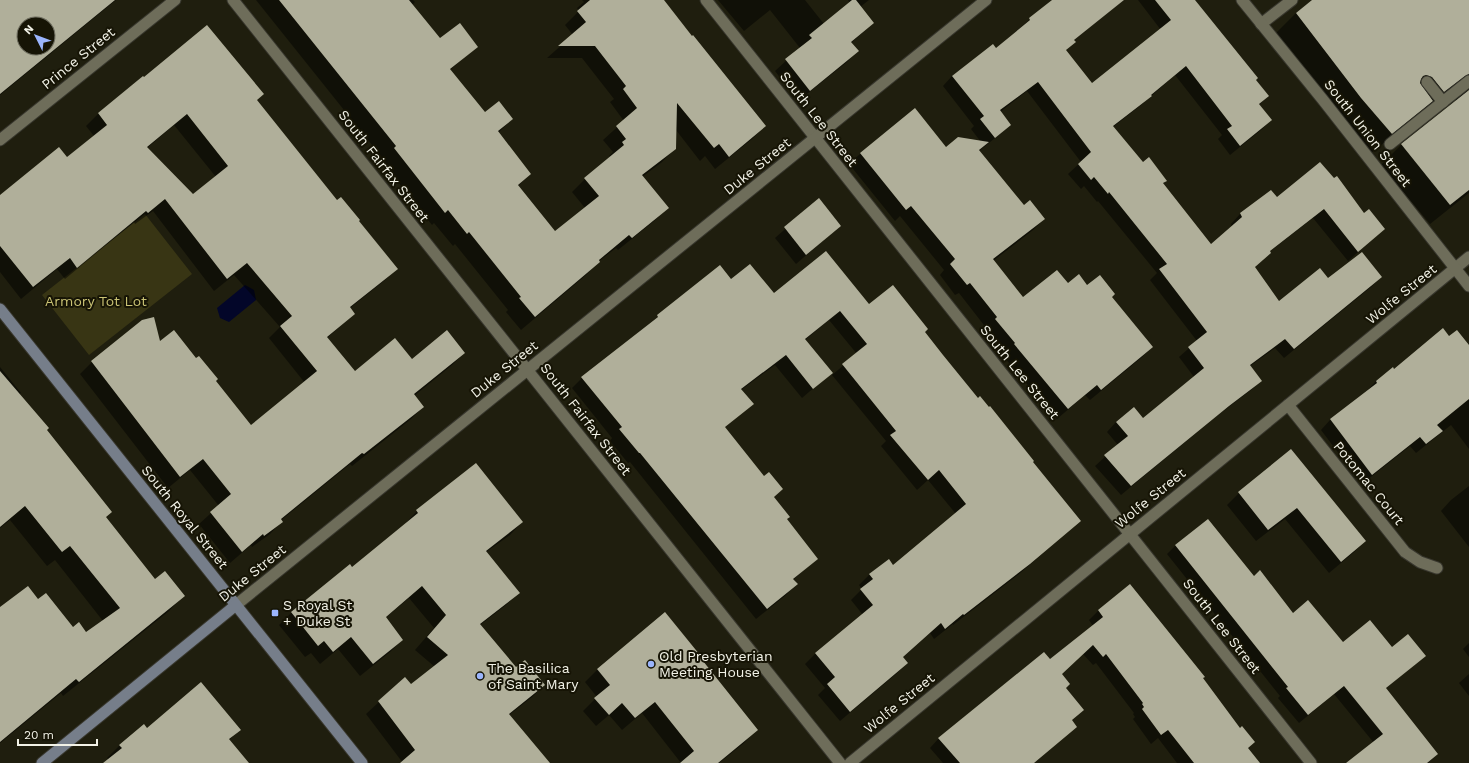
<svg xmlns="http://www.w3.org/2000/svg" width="1469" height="763" font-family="'Work Sans',sans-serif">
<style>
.green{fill:#383514}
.water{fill:#030629}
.shadow{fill:#0007;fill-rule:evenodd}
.building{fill:#b0af9a;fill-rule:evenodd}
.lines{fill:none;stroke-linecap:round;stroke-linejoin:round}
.pedestrian-casing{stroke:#38372e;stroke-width:13}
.minor-casing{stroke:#38372e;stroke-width:13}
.tertiary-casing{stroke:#38372e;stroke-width:13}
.secondary-casing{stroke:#38372e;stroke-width:13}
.pedestrian{stroke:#6e6d5a;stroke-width:11}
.minor{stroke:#6e6d5a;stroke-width:11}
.tertiary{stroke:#6e6d5a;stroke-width:11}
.secondary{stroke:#767e8a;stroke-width:11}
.poi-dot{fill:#9bb5fd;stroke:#161405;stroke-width:1.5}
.labels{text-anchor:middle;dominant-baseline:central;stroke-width:4;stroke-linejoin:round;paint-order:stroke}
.street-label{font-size:14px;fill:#f2f2e7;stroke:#161405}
.park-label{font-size:14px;fill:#cbc475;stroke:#161405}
.poi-label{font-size:14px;fill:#f2f2e7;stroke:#161405;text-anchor:start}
</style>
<rect width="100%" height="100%" fill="#1f1e0e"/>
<!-- green -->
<path class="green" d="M145 214 192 274 89 355 42 295Z"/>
<!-- water -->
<path class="water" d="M245 285 254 290 256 300 229 322 220 318 217 308Z"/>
<!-- shadow -->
<g class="shadow">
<path d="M7 0H116L0 95V6ZM24 24H48V48H24Z"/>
<path d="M256 0H413L415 2 402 15 440 40 477 46 450 70 485 114 512 119 498 133 530 174 518 186 555 232 585 208 572 192 585 179 611 157 609 156 613 152 603 140 624 121 610 102 614 99 582 58H547L573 35 565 25 579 11 577 8 584 2 582 0H659L765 126 752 139 715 169 705 156 700 161 676 130 675 148 662 162 642 177 667 208 654 221 618 250 616 248 599 261 586 275 521 330 506 312 508 310 455 244 453 246 434 223 432 225 382 162 384 160Z"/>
<path d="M718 0H805L824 24 850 3 848 0H869L860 7 873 23 851 43 857 51 847 62 798 101 775 71 800 48 770 10 744 31Z"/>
<path d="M1052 0H1124L1073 41 1065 51 1092 84 1161 30 1138 0H1194L1268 96 1259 105 1271 120 1261 130 1230 155 1218 139 1222 135 1175 75 1141 105 1113 127 1143 163 1166 181 1163 184 1210 245 1232 227 1231 224 1240 214 1270 191 1277 199 1364 215 1384 229 1348 261 1313 218 1269 252 1254 268 1279 302 1328 280 1381 277 1371 287 1284 358 1275 348 1250 366 1261 381 1251 390 1218 415 1121 495 1095 466 1118 445 1107 432 1116 422 1143 419 1194 377 1179 357 1197 341 1150 280 1157 273 1098 201 1097 202 1084 186 1081 189 1068 174 1081 162 1027 91 1000 112 1010 125 1000 134 979 151 1023 206 1044 219 1033 230 993 261 1023 298 1068 285 1087 287 1111 297 1152 347 1141 358 1090 400 1085 395 1057 419 1003 356 1004 355 985 331 987 329 959 293 955 295 940 275 944 270 900 216 895 221 849 164 860 154 915 109 946 148 981 142 971 129 974 126 943 86 952 76 996 49Z"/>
<path d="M1313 0H1469V193L1430 224 1381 165 1401 145 1456 101 1454 96 1423 111 1422 110 1412 121 1371 153 1341 118 1276 33 1296 13Z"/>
<path d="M142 77 263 94 256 101 337 201 357 222 396 269 385 280 350 308 354 314 327 338 355 373 412 360 464 353 452 365 414 396 423 407 411 419 352 466 350 464 280 521 281 522 270 534 252 547 251 545 230 563 199 524 219 506 190 470 168 488 80 374 92 362 160 343 215 381 251 427 305 383 269 338 280 327 234 275 214 291 153 211 135 224 134 222 65 279 57 269 21 299 0 272V196L66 158 94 136 86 126 98 114ZM174 125 216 177 193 195 147 148Z"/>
<path d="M818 200 840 226 796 264 775 238Z"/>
<path d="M720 267 731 280 774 295 869 306 924 332 942 356 1080 521 1019 574 953 625V624L934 639 930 633 902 658 907 663 896 674 840 721 818 695 825 688 805 664 815 654 863 615 851 600 862 589 859 585 869 575 888 560 893 567 956 514 928 480 917 490 881 446 886 441 832 375 857 354 829 320 805 340 831 373 802 398 775 365 741 390 752 404 724 428 764 477 782 489 774 497 786 520 817 558 793 580 796 584 786 595 756 619 630 462 628 463 610 441 612 438 572 388 582 378Z"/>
<path d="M1449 337 1469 346V449L1451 425 1416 453 1410 446 1362 484 1321 430 1330 420 1367 391 1376 381Z"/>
<path d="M0 367 21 393 19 394 46 430 105 517 155 580 183 596 169 611 63 696 61 693 0 743V609L38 600 73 629 86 633 103 621 55 560 47 566 10 520 0 528Z"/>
<path d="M1291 450 1365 541 1353 553 1329 573 1285 519 1256 541 1227 505 1239 493Z"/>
<path d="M1469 486V547L1441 511 1451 500Z"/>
<path d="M417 511 522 522 510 535 486 552 518 593 506 605 480 625 516 669 544 685 532 697 509 715 548 763H403L366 714 405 678 411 686 435 667 415 650 434 628 409 598 385 618 402 640 390 652 360 676 338 649 320 664 311 653 305 657 279 625 291 613 350 565 352 568 406 525 405 524Z"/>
<path d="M1176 545 1254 577 1292 614 1343 644 1392 649 1424 656 1385 689 1437 754 1428 763H1348L1374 743 1334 694 1299 723 1278 698 1280 696 1167 554Z"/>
<path d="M1130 585 1202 679 1247 749 1258 763H1177L1158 738 1151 744 1133 719 1135 717 1133 714 1134 713 1096 663 1093 665 1083 654 1061 674 1065 688 1083 710 1071 721 1076 727 1034 763H943L930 748 939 738 1050 660 1093 626 1089 620 1098 611Z"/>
<path d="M1469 643V657L1463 649Z"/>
<path d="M702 661 756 730 744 743 719 763H681L642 713 622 730 609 715 596 726 583 711 597 697 585 682 597 670Z"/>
<path d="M1469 674V696L1459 683Z"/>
<path d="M147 729 239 730 229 740 248 763H105L109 760 107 758 120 745Z"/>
</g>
<!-- building -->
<g class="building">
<path d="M0 0H115L0 94ZM24 24H48V48H24Z"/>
<path d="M279 0H409L440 38 460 23 478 47 450 69 485 112 499 101 513 119 498 131 531 174 518 185 555 231 599 196 584 178 624 145 622 142 626 139 616 126 637 108 623 89 626 86 595 46H558L586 22 577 11 590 0H664L692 36 693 35 766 126 729 157 719 144 714 148 677 103 676 149 642 175 669 208 632 238 629 235 599 260 600 262 535 317 519 298 521 297 469 232 467 234 448 210 445 213 394 148 396 146Z"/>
<path d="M852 0H856L874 23 851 42 859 51 810 91 785 59 812 38 809 35Z"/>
<path d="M1052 0H1124L1074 40 1076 42 1066 50 1092 83 1171 20 1155 0H1195L1258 78 1256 80 1269 96 1259 104 1272 120 1240 146 1227 129 1232 126 1186 66 1151 95 1152 96 1113 126 1143 162 1149 157 1167 181 1163 183 1211 244 1242 217 1240 213 1271 190 1277 197 1320 162 1334 178 1337 176 1364 213 1369 209 1385 229 1358 252 1324 209 1270 251 1271 253 1255 267 1279 301 1320 268 1328 278 1362 252 1382 277 1294 349 1285 339 1250 365 1262 381 1229 406 1131 486 1104 455 1128 436 1116 422 1134 407 1143 418 1204 368 1188 347 1207 332 1159 269 1167 264 1109 192 1108 194 1094 177 1091 180 1078 164 1091 152 1038 82 1000 110 1011 125 995 138 980 119 984 116 952 76 993 44 996 48 1030 20 1029 18Z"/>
<path d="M1312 0H1469V74L1465 76 1444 92 1432 77 1426 75 1423 76 1421 79 1420 83 1433 101 1392 134 1361 98 1296 13Z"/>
<path d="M207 25 264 94 257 100 337 200 341 197 360 220 359 221 398 269 350 307 355 314 327 337 355 371 395 338 412 359 447 330 465 353 414 394 424 407 364 454 362 453 281 519 283 522 264 536 263 534 242 552 210 512 231 494 203 459 180 477 91 361 142 320 154 317 160 341 174 330 196 358 199 356 218 379 216 381 251 425 317 371 280 326 292 316 247 263 227 279 165 199 148 213 146 211 77 268 70 258 33 287 0 246V195L59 147 67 157 107 125 98 113 143 76 144 77ZM187 114 228 166 193 194 147 147Z"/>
<path d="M1469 90V190L1450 205 1401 144Z"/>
<path d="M915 108 946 147 958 137 989 142 979 150 1024 205 1030 200 1045 219 993 259 1023 297 1057 270 1068 283 1079 274 1087 285 1100 275 1115 294 1112 297 1153 347 1101 390 1097 385 1068 409 1014 344 1015 343 995 319 997 317 970 283 967 285 950 264 955 259 911 206 906 210 860 153Z"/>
<path d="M819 198 841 226 806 255 784 227Z"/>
<path d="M826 251 869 304 893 285 928 329 925 332 943 355 978 398 980 396 989 407 990 406 1034 461 1033 462 1081 521 1030 564 964 615 963 614 945 629 941 623 903 657 908 663 850 712 827 684 835 677 815 653 873 605 860 589 873 579 869 574 889 559 893 565 966 504 939 470 928 480 890 435 896 431 842 364 867 344 840 311 805 339 833 373 813 389 786 355 741 389 754 404 725 427 764 476 769 472 783 489 774 497 790 517 787 519 818 559 793 579 798 584 767 609 640 453H639L619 429 622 427 581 377 658 317 657 315 720 265 731 279 750 264 774 293Z"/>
<path d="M1443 328 1449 336 1457 330 1469 345V399L1437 425 1443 431 1426 444 1420 437 1372 475 1330 419 1377 383 1376 381 1393 367 1394 369Z"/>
<path d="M0 371 49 428 47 430 112 512 106 517 155 579 165 571 185 596 79 682 76 679 0 742V607L28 586 38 599 46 593 73 627 79 622 86 632 120 608 70 546 62 552 25 506 0 527Z"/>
<path d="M1291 449 1366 541 1341 562 1297 508 1268 530 1238 492Z"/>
<path d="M476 463 523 522 486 551 520 593 480 624 516 667 525 660 545 685 509 714 550 763H400L415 750 378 701 405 677 411 684 448 655 427 637 446 615 422 586 386 617 403 640 373 664 351 637 333 652 324 641 318 646 291 612 350 564 352 567 418 513 416 510Z"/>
<path d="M1208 519 1254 576 1260 570 1293 613 1308 600 1343 642 1370 620 1392 647 1408 634 1426 656 1386 688 1438 754 1427 763H1346L1383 734 1344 686 1308 715 1286 688 1288 687 1175 545Z"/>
<path d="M1130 584 1205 677 1203 678 1240 728 1242 726 1255 742 1248 748 1260 763H1194L1168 730 1161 735 1142 709 1144 707 1142 704 1143 703 1106 654 1103 657 1093 645 1062 674 1070 684 1066 688 1084 710 1072 720 1077 727 1034 763H960L938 738 1044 652 1050 659 1103 617 1098 610Z"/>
<path d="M665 612 704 660 703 661 758 730 718 763H680L694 751 655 702 635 718 622 703 609 715 594 698 610 685 597 669Z"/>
<path d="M201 682 241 730 229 739 249 763H103L122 748 119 745 144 724 147 728Z"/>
</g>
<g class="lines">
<defs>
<g id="pedestrian">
<path d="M1427 82 1443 102"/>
<path d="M1390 144 1469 81"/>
</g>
<g id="minor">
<path d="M233 0 840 763"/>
<path d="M706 0C906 255 1110 508 1311 763"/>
<path d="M1261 24 1292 0"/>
<path d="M1288 405 1405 552 1420 562 1437 568"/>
<path d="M850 763 1469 257"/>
</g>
<g id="tertiary">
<path d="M1242 0 1323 100 1469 286"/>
<path d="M0 140 175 0"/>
<path d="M236 605 986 0"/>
</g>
<g id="secondary">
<path d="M0 309 362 763"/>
<path d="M42 763 236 605"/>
</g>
</defs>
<!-- pedestrian casing -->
<use href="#pedestrian" class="pedestrian-casing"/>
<!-- minor casing -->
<use href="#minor" class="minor-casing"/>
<!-- tertiary casing -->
<use href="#tertiary" class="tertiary-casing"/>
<!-- secondary casing -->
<use href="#secondary" class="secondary-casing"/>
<!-- pedestrian -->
<use href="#pedestrian" class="pedestrian"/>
<!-- minor -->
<use href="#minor" class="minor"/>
<!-- tertiary -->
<use href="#tertiary" class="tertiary"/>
<!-- secondary -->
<use href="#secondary" class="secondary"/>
</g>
<!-- markers -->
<g class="poi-dot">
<rect x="271" y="609" width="8" height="8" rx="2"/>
<circle cx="651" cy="664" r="4"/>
<circle cx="480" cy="676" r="4"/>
</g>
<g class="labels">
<!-- street labels -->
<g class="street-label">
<text transform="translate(78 58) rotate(-39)">Prince Street</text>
<text transform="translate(819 119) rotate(52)">South Lee Street</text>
<text transform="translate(1368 133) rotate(52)">South Union Street</text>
<text transform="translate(384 166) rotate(52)">South Fairfax Street</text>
<text transform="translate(757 166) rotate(-39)">Duke Street</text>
<text transform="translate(1401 294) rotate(-39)">Wolfe Street</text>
<text transform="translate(504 369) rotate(-39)">Duke Street</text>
<text transform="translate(1020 372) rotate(51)">South Lee Street</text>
<text transform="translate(586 419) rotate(52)">South Fairfax Street</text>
<text transform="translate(1369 483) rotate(51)">Potomac Court</text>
<text transform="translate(1150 498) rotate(-39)">Wolfe Street</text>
<text transform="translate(185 517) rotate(51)">South Royal Street</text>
<text transform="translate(252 573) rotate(-39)">Duke Street</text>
<text transform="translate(1222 626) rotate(52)">South Lee Street</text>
<text transform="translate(899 703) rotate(-39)">Wolfe Street</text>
</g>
<!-- park labels -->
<g class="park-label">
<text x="96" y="301">Armory Tot Lot</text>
</g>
<!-- poi labels -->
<g class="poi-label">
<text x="283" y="605">S Royal St<tspan x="283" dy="16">+ Duke St</tspan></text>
<text x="659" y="656">Old Presbyterian<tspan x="659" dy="16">Meeting House</tspan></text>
<text x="488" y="668">The Basilica<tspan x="488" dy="16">of Saint Mary</tspan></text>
</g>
</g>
<!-- north arrow -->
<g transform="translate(36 36) rotate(312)"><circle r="19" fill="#161405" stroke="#6e6d5f"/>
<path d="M0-3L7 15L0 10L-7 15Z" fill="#9bb5fd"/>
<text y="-6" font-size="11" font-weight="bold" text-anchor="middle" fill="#f2f2e7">N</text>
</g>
<!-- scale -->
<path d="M18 739v6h79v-6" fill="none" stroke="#f2f2e7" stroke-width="2"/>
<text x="24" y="739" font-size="12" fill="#f2f2e7" stroke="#161405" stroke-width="3" paint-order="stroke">20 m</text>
</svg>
